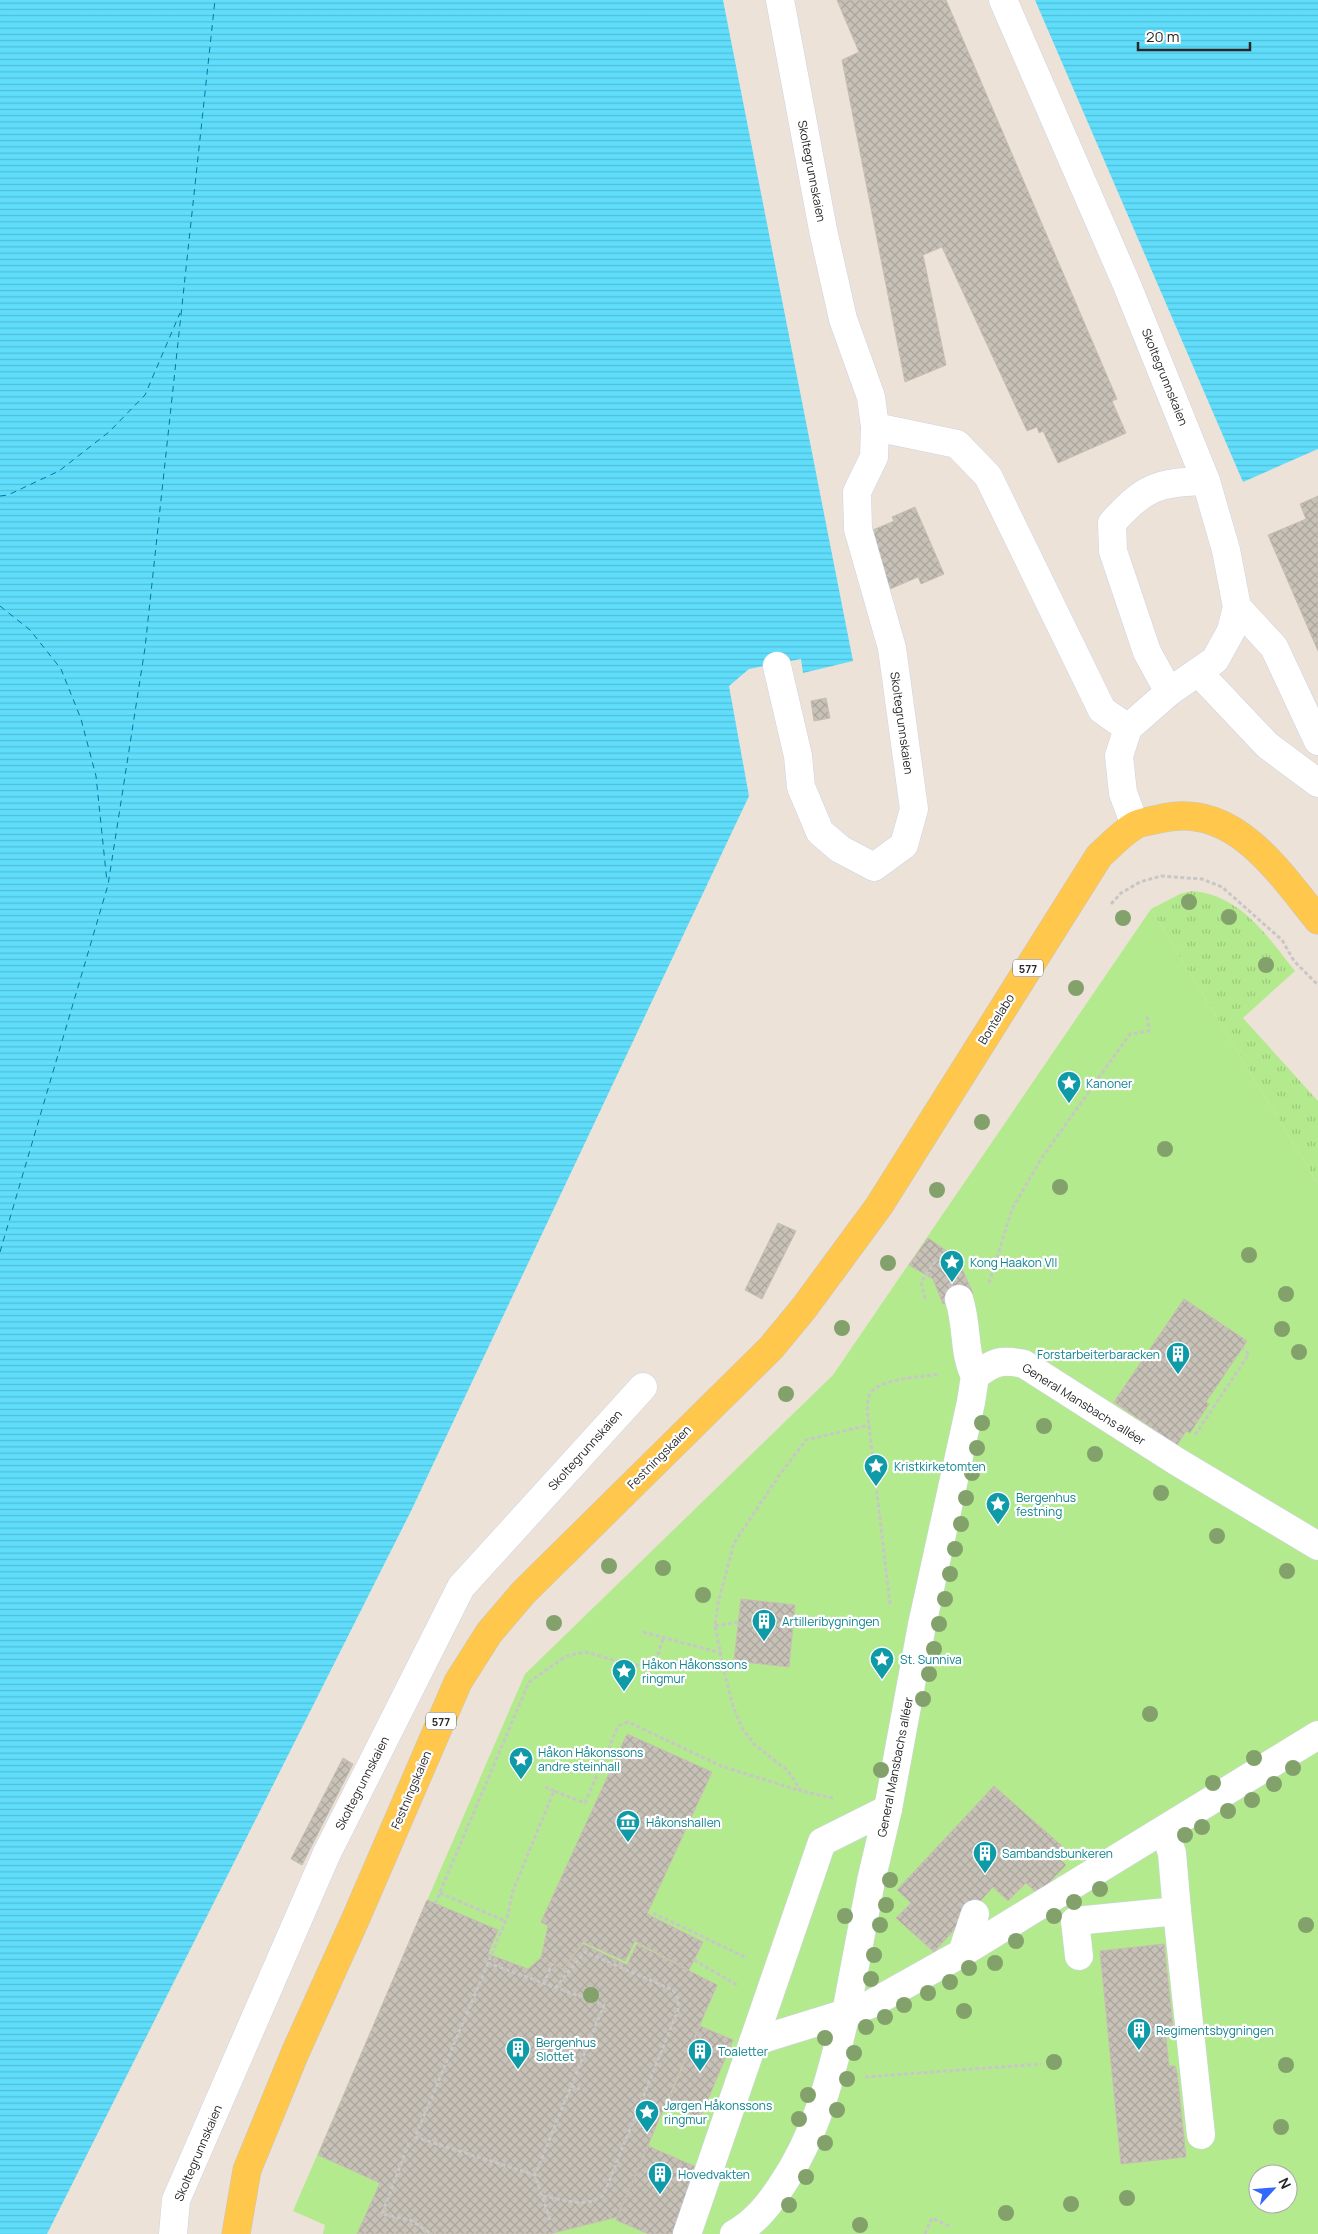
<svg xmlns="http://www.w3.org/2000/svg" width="1318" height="2234" font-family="Manrope,sans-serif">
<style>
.grass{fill:url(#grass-tufts)}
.park{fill:#b4ea8e;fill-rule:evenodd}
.water{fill:url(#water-rules)}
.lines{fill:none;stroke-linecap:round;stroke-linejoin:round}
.ferry{stroke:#0079a5;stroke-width:1;stroke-dasharray:6 5;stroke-linecap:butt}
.building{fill:url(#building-cross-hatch);stroke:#c8beb2}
.minor-casing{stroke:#cdd3e3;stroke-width:29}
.major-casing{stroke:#c7c7c7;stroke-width:29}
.path{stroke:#c7c7c7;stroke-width:3;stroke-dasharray:4 2.5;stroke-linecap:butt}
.minor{stroke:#fff;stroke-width:28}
.major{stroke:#ffc74b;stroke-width:28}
.tree{fill:#82a16b}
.labels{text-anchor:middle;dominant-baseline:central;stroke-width:4.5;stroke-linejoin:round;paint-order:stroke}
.shield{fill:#fff;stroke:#686868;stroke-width:1}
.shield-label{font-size:11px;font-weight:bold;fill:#282828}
.street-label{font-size:12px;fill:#282828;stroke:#fff}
.culture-label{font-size:12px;fill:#0d838f;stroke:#fff;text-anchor:start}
</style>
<defs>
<pattern id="grass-tufts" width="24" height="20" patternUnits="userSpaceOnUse" patternTransform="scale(1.25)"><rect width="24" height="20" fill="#b4ea8e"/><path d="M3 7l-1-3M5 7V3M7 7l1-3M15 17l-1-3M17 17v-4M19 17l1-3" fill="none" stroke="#9bc97a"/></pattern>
<pattern id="water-rules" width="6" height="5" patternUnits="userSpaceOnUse" patternTransform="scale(1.25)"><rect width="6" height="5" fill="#5fddfb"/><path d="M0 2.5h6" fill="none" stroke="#53bed7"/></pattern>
<pattern id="building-cross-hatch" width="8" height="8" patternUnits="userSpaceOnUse" patternTransform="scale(1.25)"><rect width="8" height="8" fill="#c7c1b7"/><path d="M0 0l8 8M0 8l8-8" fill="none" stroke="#aba69d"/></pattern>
</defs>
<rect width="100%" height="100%" fill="#ede2d8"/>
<!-- grass -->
<path class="grass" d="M1192 891C1241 895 1267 936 1295 971L1243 1018 1318 1101V1184L1151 909 1180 894Z"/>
<!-- park -->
<path class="park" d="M1151 909 1318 1184V2234H323L325 2225 293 2211 525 1674 833 1375ZM1258 2174H1288V2204H1258Z"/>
<!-- water -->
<g class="water">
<path d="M0 0H723L853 661 803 673 801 659 749 669 729 686 749 796 411 1511 47 2234H0Z"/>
<path d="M1035 0H1318V449L1243 482Z"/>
</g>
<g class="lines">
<!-- ferry -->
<g class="ferry">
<path d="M0 496 8 495 59 471 109 432 145 395 180 313"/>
<path d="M0 606 30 630 61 669 81 719 96 776 107 882"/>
<path d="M0 1252 108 885 145 648 215 0"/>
</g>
</g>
<!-- building -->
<g class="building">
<path d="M837 0H946L1117 399 1112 401 1126 433 1058 463 1043 431 1039 433 1037 427 1027 431 942 247 923 255 946 365 905 382 842 60 859 52Z"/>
<path d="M1318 496V651L1268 535 1306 519 1300 504Z"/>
<path d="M915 507 944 574 921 584 918 577 890 589 866 533 894 521 892 517Z"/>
<path d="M826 698 830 718 814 721 811 701Z"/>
<path d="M778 1223 796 1231 762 1299 745 1290Z"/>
<path d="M928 1238 957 1258 973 1293 943 1304 933 1279 909 1265Z"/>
<path d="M1184 1299 1247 1341 1206 1402 1209 1404 1190 1433 1186 1431 1177 1445 1114 1402Z"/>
<path d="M741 1599 795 1605 789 1667 734 1661Z"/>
<path d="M627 1734 712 1772 647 1914 703 1942 689 1970 635 1941 625 1961 583 1942 563 1969 541 1958 548 1926 541 1922Z"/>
<path d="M343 1758 353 1764 302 1865 291 1859Z"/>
<path d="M994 1786 1062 1846 1054 1853 1066 1865 1038 1894 1026 1883 1008 1901 993 1887 934 1952 896 1918 911 1903 897 1890Z"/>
<path d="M427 1900 498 1930 488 1954 528 1969 541 1958 563 1969 583 1944 627 1965 637 1944 717 1985 617 2217 549 2234H357L380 2183 318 2155Z"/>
<path d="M1164 1944 1173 2028 1172 2037H1166L1169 2066H1175L1177 2073 1186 2157 1121 2164 1100 1951Z"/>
<path d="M700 2026 733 2040 700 2118 667 2104Z"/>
<path d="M648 2146 703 2170 675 2234H649L616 2220Z"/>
</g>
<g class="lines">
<defs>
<g id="minor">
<path d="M780 0 823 230 843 319 871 397 875 427"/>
<path d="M1003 0 1127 285 1206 481 1226 550 1237 607 1231 631 1215 660 1169 692 1128 728 1119 756 1123 793 1135 825"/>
<path d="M1237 607 1274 647 1318 741"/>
<path d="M777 666 798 756 801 787 820 832 840 849 874 867 904 845 914 809 892 648 858 529 857 492 874 457 875 427 957 444 988 476 1102 710 1128 728"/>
<path d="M1198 672 1267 745 1318 783"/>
<path d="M1169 692 1147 652 1113 551 1112 523C1144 487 1158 482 1206 481"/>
<path d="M959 1299C968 1326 963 1353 975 1376"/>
<path d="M1318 1546 1176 1461 1024 1364C1001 1359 993 1362 975 1376L971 1402 922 1625 888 1809 871 1881 846 2013 871 2004 962 1953 1318 1735"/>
<path d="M1177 1911 1201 2135"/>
<path d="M962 1953 975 1914"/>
<path d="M1079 1956 1075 1921 1177 1911 1172 1853 1164 1830"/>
<path d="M173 2234 176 2200 327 1853 461 1587 643 1387"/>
<path d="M687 2234 822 1842 888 1809"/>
<path d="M734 2234C754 2223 767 2207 780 2188 817 2134 831 2077 846 2013L753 2042"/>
</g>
<path id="major" d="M236 2234 247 2170 295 2053 356 1918 458 1682 489 1633 523 1593 771 1348 804 1308 879 1206 1099 856C1110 846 1121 834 1134 826 1140 822 1151 821 1159 819 1233 800 1278 871 1318 920"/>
</defs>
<!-- minor casing -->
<use href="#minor" class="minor-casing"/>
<!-- major casing -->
<use href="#major" class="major-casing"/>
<!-- path -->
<g class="path">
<path d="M1111 904 1121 893 1140 882 1161 876 1202 879 1222 887 1282 940 1294 961 1318 985"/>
<path d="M989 1283 1012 1209 1041 1159 1130 1034 1149 1031 1147 1015"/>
<path d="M925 1299 921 1282 935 1262 943 1269"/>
<path d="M1195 1435 1249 1354 1242 1348"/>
<path d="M890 1604 867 1409C868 1404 867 1398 870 1394 880 1378 922 1377 940 1374"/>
<path d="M715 1626 738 1622"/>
<path d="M643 1632 721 1653"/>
<path d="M545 1787 554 1791"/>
<path d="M833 1798 801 1791 788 1771 755 1745 743 1730 733 1706 724 1671 715 1626 718 1603 734 1543 780 1474 806 1440 869 1425"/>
<path d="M440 1893 505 1921"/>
<path d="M435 1904 529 1682 566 1656 586 1652 624 1663 643 1666 658 1654 663 1639"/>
<path d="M653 1913 747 1958"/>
<path d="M694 1960 737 1985"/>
<path d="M488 1963 415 2137 535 2175"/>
<path d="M544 1984 552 1963"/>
<path d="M865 2077 1041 2064"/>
<path d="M571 2086 580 2089"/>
<path d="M409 2143 382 2214 410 2220 432 2234"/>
<path d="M543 2196C562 2199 589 2210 604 2194L678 2010V1999L673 1990 585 1952 555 1988"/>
<path d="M550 2220 535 2175 604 2005 488 1963 508 1915 512 1893 554 1791 585 1803 618 1726 628 1722 721 1766 801 1791"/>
<path d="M554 2233V2234"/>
<path d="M925 2234 932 2218 951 2227"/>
</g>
<!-- minor -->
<use href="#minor" class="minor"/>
<!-- major -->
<use href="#major" class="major"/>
</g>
<!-- trees -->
<g class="tree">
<circle cx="1189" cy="902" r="8"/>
<circle cx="1229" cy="917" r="8"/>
<circle cx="1123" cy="918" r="8"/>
<circle cx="1266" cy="965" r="8"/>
<circle cx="1076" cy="988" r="8"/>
<circle cx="982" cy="1122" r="8"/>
<circle cx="1165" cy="1149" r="8"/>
<circle cx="1060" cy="1187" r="8"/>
<circle cx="937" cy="1190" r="8"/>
<circle cx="1249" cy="1255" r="8"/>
<circle cx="888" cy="1263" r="8"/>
<circle cx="1286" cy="1294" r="8"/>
<circle cx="842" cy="1328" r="8"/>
<circle cx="1282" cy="1329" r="8"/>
<circle cx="1299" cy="1352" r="8"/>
<circle cx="786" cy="1394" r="8"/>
<circle cx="982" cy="1423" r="8"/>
<circle cx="1044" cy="1426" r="8"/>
<circle cx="977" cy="1448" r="8"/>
<circle cx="1095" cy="1454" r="8"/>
<circle cx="972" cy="1473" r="8"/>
<circle cx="1161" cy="1493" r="8"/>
<circle cx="966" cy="1498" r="8"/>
<circle cx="961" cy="1524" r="8"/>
<circle cx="1217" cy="1536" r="8"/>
<circle cx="955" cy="1549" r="8"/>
<circle cx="609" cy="1566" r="8"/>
<circle cx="663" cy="1568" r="8"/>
<circle cx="1287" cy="1571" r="8"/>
<circle cx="950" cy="1574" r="8"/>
<circle cx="703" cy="1595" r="8"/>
<circle cx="945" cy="1599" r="8"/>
<circle cx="554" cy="1623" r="8"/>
<circle cx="939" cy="1624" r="8"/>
<circle cx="934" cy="1649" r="8"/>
<circle cx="929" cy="1674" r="8"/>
<circle cx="923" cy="1699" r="8"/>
<circle cx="1150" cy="1714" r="8"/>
<circle cx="1254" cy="1758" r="8"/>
<circle cx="1293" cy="1768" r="8"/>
<circle cx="881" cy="1770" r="8"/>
<circle cx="1213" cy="1783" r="8"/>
<circle cx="1274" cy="1784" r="8"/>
<circle cx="1252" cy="1800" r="8"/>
<circle cx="1228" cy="1811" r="8"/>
<circle cx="1202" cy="1827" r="8"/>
<circle cx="1185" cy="1835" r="8"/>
<circle cx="890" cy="1880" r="8"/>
<circle cx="1100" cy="1889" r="8"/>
<circle cx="1074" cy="1902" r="8"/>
<circle cx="886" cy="1905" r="8"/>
<circle cx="845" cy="1916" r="8"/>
<circle cx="1054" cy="1916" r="8"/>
<circle cx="880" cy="1925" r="8"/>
<circle cx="1306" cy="1925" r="8"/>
<circle cx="1016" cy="1941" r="8"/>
<circle cx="874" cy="1955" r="8"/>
<circle cx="995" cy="1963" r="8"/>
<circle cx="969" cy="1968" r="8"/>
<circle cx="871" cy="1979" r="8"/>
<circle cx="950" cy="1982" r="8"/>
<circle cx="928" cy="1993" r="8"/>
<circle cx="591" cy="1995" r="8"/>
<circle cx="904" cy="2005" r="8"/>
<circle cx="964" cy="2011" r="8"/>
<circle cx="885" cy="2017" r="8"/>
<circle cx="866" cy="2027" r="8"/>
<circle cx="825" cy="2038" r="8"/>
<circle cx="854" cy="2053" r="8"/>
<circle cx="1054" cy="2062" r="8"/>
<circle cx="1286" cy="2065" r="8"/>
<circle cx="847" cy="2079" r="8"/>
<circle cx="808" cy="2095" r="8"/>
<circle cx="837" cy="2110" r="8"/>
<circle cx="799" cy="2119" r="8"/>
<circle cx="1281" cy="2127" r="8"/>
<circle cx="825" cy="2143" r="8"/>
<circle cx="806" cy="2177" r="8"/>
<circle cx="1127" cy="2198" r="8"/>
<circle cx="1071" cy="2204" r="8"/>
<circle cx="789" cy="2205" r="8"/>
<circle cx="1006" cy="2213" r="8"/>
<circle cx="860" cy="2225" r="8"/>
</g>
<!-- icons -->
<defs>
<symbol id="sight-pin" viewBox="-11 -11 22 30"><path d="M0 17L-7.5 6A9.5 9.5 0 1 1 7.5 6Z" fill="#0f9aa8" stroke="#fff"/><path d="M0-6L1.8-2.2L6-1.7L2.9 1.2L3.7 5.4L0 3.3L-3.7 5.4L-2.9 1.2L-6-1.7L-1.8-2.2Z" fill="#fff"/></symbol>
<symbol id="building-pin" viewBox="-11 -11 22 30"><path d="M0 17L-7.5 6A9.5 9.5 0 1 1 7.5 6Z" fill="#0f9aa8" stroke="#fff"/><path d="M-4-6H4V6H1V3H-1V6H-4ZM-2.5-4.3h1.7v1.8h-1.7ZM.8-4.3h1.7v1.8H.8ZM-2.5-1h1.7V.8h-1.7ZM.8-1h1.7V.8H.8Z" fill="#fff"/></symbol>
<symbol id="museum-pin" viewBox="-11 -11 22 30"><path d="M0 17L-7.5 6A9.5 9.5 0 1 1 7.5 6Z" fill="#0f9aa8" stroke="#fff"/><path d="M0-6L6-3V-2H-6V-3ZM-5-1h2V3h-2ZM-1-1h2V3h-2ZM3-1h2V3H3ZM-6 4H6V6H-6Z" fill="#fff"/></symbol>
</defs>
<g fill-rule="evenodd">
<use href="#sight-pin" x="1055" y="1069" width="28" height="38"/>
<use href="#sight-pin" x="938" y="1248" width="28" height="38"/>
<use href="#building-pin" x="1164" y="1340" width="28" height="38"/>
<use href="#sight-pin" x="862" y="1452" width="28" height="38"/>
<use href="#sight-pin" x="984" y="1490" width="28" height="38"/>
<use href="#building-pin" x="750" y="1607" width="28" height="38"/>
<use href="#sight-pin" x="868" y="1645" width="28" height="38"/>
<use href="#sight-pin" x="610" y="1657" width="28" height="38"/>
<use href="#sight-pin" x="507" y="1745" width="28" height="38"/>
<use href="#museum-pin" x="614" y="1808" width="28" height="38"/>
<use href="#building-pin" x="971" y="1839" width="28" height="38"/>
<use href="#building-pin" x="1125" y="2016" width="28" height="38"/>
<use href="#building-pin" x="504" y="2035" width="28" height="38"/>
<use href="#building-pin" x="686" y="2037" width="28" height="38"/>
<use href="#sight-pin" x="633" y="2098" width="28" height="38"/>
<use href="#building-pin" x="646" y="2160" width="28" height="38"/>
</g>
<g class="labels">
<!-- shield labels -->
<g class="shield">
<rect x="1013" y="959.5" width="30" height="17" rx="4"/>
<rect x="426" y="1712.5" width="30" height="17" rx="4"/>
</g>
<g class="shield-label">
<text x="1028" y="968">577</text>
<text x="441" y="1721">577</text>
</g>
<!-- street labels -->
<g class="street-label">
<text transform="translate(812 171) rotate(79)">Skoltegrunnskaien</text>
<text transform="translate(1165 377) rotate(68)">Skoltegrunnskaien</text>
<text transform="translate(902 723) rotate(82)">Skoltegrunnskaien</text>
<text transform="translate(996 1019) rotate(-58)">Bontelabo</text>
<text transform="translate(1084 1404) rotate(32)">General Mansbachs alléer</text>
<text transform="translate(585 1450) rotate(-48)">Skoltegrunnskaien</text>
<text transform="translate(659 1457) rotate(-45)">Festningskaien</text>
<text transform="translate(895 1767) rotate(-79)">General Mansbachs alléer</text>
<text transform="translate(362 1783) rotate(-63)">Skoltegrunnskaien</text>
<text transform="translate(411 1790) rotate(-67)">Festningskaien</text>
<text transform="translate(198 2153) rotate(-67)">Skoltegrunnskaien</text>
</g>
<!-- culture labels -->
<g class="culture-label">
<text x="1086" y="1083">Kanoner</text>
<text x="970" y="1262">Kong Haakon VII</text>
<text x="1160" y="1354" text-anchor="end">Forstarbeiterbaracken</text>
<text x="894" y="1466">Kristkirketomten</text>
<text x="1016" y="1497">Bergenhus<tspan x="1016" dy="14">festning</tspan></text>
<text x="782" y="1621">Artilleribygningen</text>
<text x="900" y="1659">St. Sunniva</text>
<text x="642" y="1664">Håkon Håkonssons<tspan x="642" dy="14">ringmur</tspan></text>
<text x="538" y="1752">Håkon Håkonssons<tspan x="538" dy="14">andre steinhall</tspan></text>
<text x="646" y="1822">Håkonshallen</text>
<text x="1002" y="1853">Sambandsbunkeren</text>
<text x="1156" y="2030">Regimentsbygningen</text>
<text x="536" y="2042">Bergenhus<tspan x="536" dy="14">Slottet</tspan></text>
<text x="718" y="2051">Toaletter</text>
<text x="664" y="2105">Jørgen Håkonssons<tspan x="664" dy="14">ringmur</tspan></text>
<text x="678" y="2174">Hovedvakten</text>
</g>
</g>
<!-- north arrow -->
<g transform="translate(1273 2189) rotate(64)"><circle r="24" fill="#ffffff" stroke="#a9a9a9"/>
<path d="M0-4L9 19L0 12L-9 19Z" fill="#3368ff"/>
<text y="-8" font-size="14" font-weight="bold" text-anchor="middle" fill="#282828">N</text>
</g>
<!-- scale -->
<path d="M1138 42v8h112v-8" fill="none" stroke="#282828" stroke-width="2.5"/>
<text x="1146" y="42" font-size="15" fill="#282828" stroke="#ffffff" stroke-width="4" paint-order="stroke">20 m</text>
</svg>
